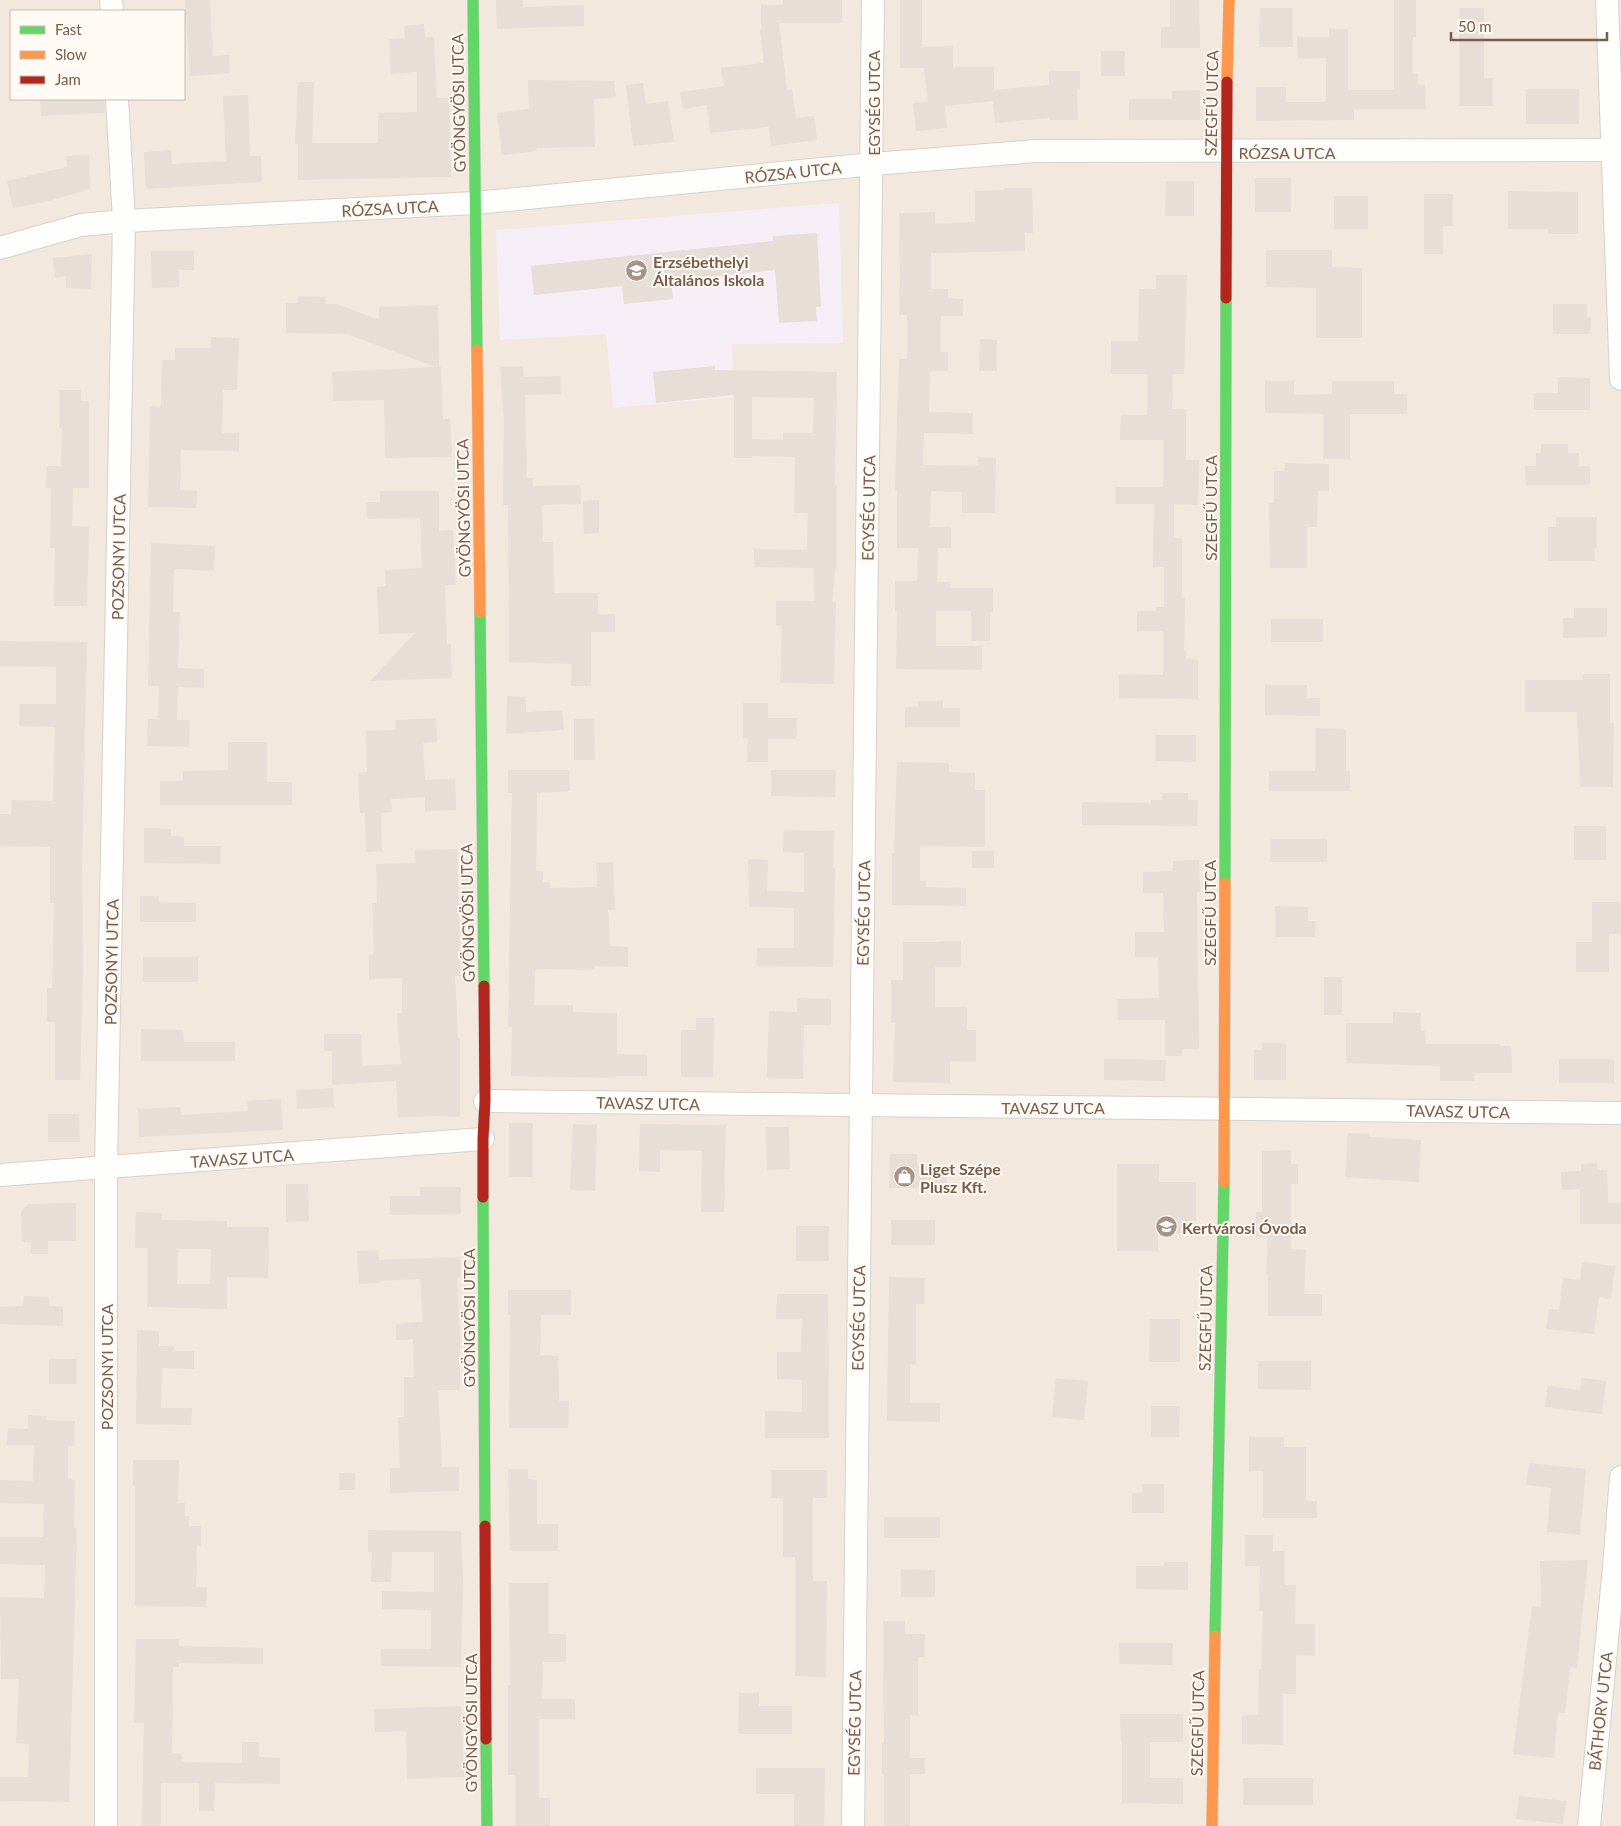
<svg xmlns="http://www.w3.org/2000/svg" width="1621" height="1826" font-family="Lato,sans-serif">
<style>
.residential{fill:#f2e8de;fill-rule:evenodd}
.education{fill:#f6eef6}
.building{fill:#e6ded7;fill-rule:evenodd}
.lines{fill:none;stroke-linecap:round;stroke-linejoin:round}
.street-casing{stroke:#d7d1cb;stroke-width:24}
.fast-casing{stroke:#d9d2cb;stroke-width:12}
.slow-casing{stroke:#d9d2cb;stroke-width:12}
.jam-casing{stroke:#d9d2cb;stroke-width:12}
.street{stroke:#fefefd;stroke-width:22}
.fast{stroke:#63d668;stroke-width:11}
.slow{stroke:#ff974d;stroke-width:11}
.jam{stroke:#b3261e;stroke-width:11}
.labels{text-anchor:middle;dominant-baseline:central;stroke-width:4;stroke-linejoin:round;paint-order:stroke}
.street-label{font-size:16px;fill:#7a5c4d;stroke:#fffaf3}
.poi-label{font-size:16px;font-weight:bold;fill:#7a5c4d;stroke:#fffaf3;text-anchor:start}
</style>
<rect width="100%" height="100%" fill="#f9f5f0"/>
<!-- residential -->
<path class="residential" d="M0 0H1621V1826H0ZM11 11H184V99H11Z"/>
<!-- education -->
<path class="education" d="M839 203 843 343 732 344 733 397 613 408 606 334 500 340 496 230Z"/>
<!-- building -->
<g class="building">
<path d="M185 0H210L213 56 229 55 230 73 190 76Z"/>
<path d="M496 0H523V7L584 5V26L497 29Z"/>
<path d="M783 0H842V23H779L787 90 792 89 796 118 814 116 817 140 771 146 769 127 710 133 707 105 683 109 680 92 724 86 721 68 764 63 760 30H761V5H783Z"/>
<path d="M900 0H922V47L953 46V67H994V90L1049 85V71H1080V90H1077L1078 120H1049V118L995 123 993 101 945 106 947 128 916 131 913 103 928 102 924 68H900Z"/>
<path d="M1170 0H1199L1200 48H1161V27H1170Z"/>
<path d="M1394 0H1416V37H1413V74H1418V85H1425L1426 109H1354V120L1256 121V87H1286V102H1326V58L1298 59 1297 37H1329V29H1348V90H1394Z"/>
<path d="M1260 8H1293V47H1259Z"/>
<path d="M1459 8H1484V78H1493V106H1459Z"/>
<path d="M424 24 425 37H434L437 98H449L451 177 298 180V144H295L298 82H314L312 143H378V113L417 112V72L391 74 389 39 405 38 404 26Z"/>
<rect x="1101" y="51" width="24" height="25"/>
<path d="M528 80 614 81 616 97 594 99 595 147 536 148 537 151 502 155 497 113 529 109Z"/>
<path d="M643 83 646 104 668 101 674 142 633 146 626 85Z"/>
<rect x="1526" y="89" width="53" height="35"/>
<path d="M1200 90V120H1129V99H1172V91Z"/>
<path d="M248 95 250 156H261L262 182 146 189 144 152 171 150 172 164 226 161 223 96Z"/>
<path d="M40 99H104L105 113 41 116Z"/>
<path d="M89 155 90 189 49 201 13 208 7 181 67 167 66 156Z"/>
<rect x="1255" y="178" width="36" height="34"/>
<path d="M1166 181H1194V216H1165Z"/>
<path d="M1004 188H1032L1033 233H1025V251L931 253V289H948V298L963 299V316H941V352H948V371H930L929 412 973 413V434L924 433 923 465 978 466V457L996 458 995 513H962V492L931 491 930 527H951V548H938L937 582H950V588H993V612H990V641H971V611H936V646H982V670L896 669 897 611H895V581H917L918 548H897V490H895L899 359H907V315H899L900 277 899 213 935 212V224L975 222V191L1004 190Z"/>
<path d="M1508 191 1578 192V234H1548V229H1508Z"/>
<path d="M1424 194H1453V226H1443V254H1424Z"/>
<rect x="1334" y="196" width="34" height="33"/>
<path d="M817 233 821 307H816L817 321 779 323 775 270 671 281 673 299 624 304 622 286 534 295 531 266 773 241V236Z"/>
<path d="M1266 250H1332V267L1362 268V338H1316V288L1266 287Z"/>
<path d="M151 251H194V270H179V287L152 288Z"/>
<path d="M92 254 91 289 66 288V276L55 278 53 258Z"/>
<path d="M1156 275H1187L1184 374H1173L1172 409H1186V460H1199L1198 505 1174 504V538H1182V598H1185L1184 650 1186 651V659H1198V699L1119 698V674L1163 675V631H1137V611H1156V607H1164V567H1153L1154 504H1115V487H1163V440H1120L1121 415H1147V374H1111V341H1138L1139 289H1156Z"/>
<path d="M298 296 326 297V304H337L379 320V307L438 305 439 367H441L443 419H450L452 457 385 458 384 400 333 401 332 372 435 367 347 334 286 333V303H298Z"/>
<path d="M1553 304H1587V317H1591L1590 334H1553Z"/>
<path d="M211 337 239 338 237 390H223L222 433H239V451L181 450 180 490 197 491 196 508 148 507 150 406 161 407 162 360H175V348H210Z"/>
<path d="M980 339 997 340V371H979Z"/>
<path d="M523 366 524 377 560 376 561 394 525 395 527 478H533V486L580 485 581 504 542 505 543 542H553L554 593H598V615L615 614V632H591V686H571V664L509 662 508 505H503L504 421 500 367Z"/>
<path d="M715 366V370L837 372 835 485H837V569L835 568 832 602H836L834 684 780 683 782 626 776 625V601H815L813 568 754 567V549L807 550 808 513H794L795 457 752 456V458H734V395L656 403 653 372ZM752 397 814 398 813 433H783V440L752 439Z"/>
<path d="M1558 377 1590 378V410H1534V393H1558Z"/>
<path d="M1265 381H1294V395L1332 394V381H1394V394H1407V414H1350V459H1323V414L1265 413Z"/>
<path d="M59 390H81V401H89V488H73L72 526 89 527 87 606H54L55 548H50L51 488H46L47 466H61L62 428H59Z"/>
<path d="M1541 444H1568V453H1579V466H1590V485H1526L1525 466H1536V453H1541Z"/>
<path d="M1285 463 1329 464V491H1318L1317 527H1307V568H1270L1269 503H1274V471H1285Z"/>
<path d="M380 491H439V531L453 530 456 585H445L447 644H451L452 678 370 681 415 633 379 634 377 587 386 586 385 570 422 568 420 518 367 519 366 502H380Z"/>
<path d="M599 500V533L584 534 583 501Z"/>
<path d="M1556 517H1597V547H1594L1595 561H1548V527H1556Z"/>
<path d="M151 543 215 546 214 571 174 569 173 612H180L178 668 204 669V688L178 687 177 720H190L189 747 147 746 148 719H158L159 686H148Z"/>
<path d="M1574 608H1607V637L1563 638V618H1574Z"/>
<rect x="1271" y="619" width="52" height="23"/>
<path d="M0 641 87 642 82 866 83 963 80 1080H55V1022H47V988H52L54 903H50V847L0 846V814H11V800L53 801 55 727 19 726V704H56V667L0 666Z"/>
<path d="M1583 674H1610V723H1614L1613 787H1580L1577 712H1525V680H1583Z"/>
<path d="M1265 685H1307V698H1320V716L1265 715Z"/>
<path d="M507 696 526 697V712L562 710 564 730 506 734Z"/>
<path d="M918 701H943V708H960V727H905V707H918Z"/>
<path d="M743 703H768V718H797L796 739H768V762H747L748 738H743Z"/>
<path d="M436 718 437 742 423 743 425 780 455 779 456 810 425 811V797L391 799 392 812 381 813 382 851 366 852 365 813H360L358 773 367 772 366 731 395 730V720Z"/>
<path d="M594 718 595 760H574V719Z"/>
<path d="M1315 728 1346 729V771H1350V791H1269V771H1315Z"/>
<path d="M1155 735H1196V762L1155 761Z"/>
<path d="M228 742H267V782H292V805H160V781H183V771L228 770Z"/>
<path d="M897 762 949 763V772L975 773V790H985V847L920 846V881H926V887L966 888V906L892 905V853H894Z"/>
<path d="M508 770H569L570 791 537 793 536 871H543V882H550V888L597 887 596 863 613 862 615 910H608L610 946 628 947V967L594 966V970L535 969 534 1005H573V1012L617 1013V1054L647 1055V1076H616V1078L511 1076 512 1027H508L512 793H508Z"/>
<path d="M771 770H836L835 797 771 796Z"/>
<path d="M1162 793H1188V800H1198L1197 826 1082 825V802L1151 803V800H1162Z"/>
<rect x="1574" y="826" width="32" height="34"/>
<path d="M144 828 171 829V836L184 837V846H221V864L144 863Z"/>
<path d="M784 830 834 831 833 868H835L833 967 756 966 757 948H794V908L749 907 748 859 768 860 767 891 804 892V853L783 852Z"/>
<path d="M1271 839H1327V862H1270Z"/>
<path d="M457 849 461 976H455L458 1038H460V1117L437 1116 398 1117 396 1081 332 1085V1051H324V1034H361L362 1066 401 1064 397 1013H402V978L369 979V955H374L372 903H377L376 864 416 863 415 850Z"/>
<rect x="972" y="851" width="22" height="17"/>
<path d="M1199 860 1200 892H1197L1199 1049H1182V1056H1165V1020H1118L1117 999 1159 998 1158 957H1135V932H1164L1163 893H1143V872L1173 871V861Z"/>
<path d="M140 896H159V902L196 903V922H140Z"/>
<path d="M1592 902H1621V934H1609V972H1576V942H1592Z"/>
<path d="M1275 906 1308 907V921H1316L1315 937H1275Z"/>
<path d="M942 941H961V967H935V1007H967V1030H976V1062L950 1061V1083L893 1082 895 1023H891V980H903V942H942Z"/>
<rect x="143" y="957" width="55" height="25"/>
<rect x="1324" y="977" width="18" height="38"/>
<path d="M797 998 831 999V1025H804L803 1079 767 1078 769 1011 797 1012Z"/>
<path d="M1393 1012 1421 1013V1031H1425L1426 1044H1500V1046H1511L1512 1073H1474V1081H1440V1066L1346 1063V1023H1393Z"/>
<path d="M696 1018H714L713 1077H681V1030H696Z"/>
<path d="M141 1029 183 1030 184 1042H235V1061H141Z"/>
<path d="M1262 1043H1286V1080H1254V1050H1262Z"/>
<path d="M1104 1059 1166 1060 1165 1081 1104 1080Z"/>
<rect x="1559" y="1059" width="55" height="24"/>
<path d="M333 1088 334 1107 297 1109 296 1090Z"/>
<path d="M281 1099 283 1130 139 1137 138 1109 180 1107 181 1115 248 1111 247 1101Z"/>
<path d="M48 1114H79L80 1142H48Z"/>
<rect x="509" y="1123" width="24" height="54"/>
<path d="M573 1124 597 1125 595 1191 570 1190Z"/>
<path d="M640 1124 726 1125 724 1212H701L702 1151 660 1150V1172L639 1171Z"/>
<path d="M766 1127H789L790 1169 767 1170Z"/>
<path d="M1348 1133 1369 1134V1137L1421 1140 1419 1182 1345 1177Z"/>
<path d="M1291 1150V1164H1298V1184H1291V1249L1306 1250 1304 1294H1322V1316H1268V1275H1266L1268 1237H1256V1212H1262V1151Z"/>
<path d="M890 1154H917V1166H947V1188H889Z"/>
<path d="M1597 1163 1598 1170H1607L1608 1203H1621V1224H1580V1189L1562 1190 1561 1172 1581 1171V1164Z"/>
<path d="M1117 1164H1159V1182H1196V1233H1158V1251H1117Z"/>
<path d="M286 1184H308L309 1221 286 1222Z"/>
<path d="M420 1187H461V1214L390 1215V1196H420Z"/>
<path d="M76 1203V1241H48V1254H31V1242H22L21 1212 28 1204Z"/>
<path d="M136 1212 162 1213V1220L227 1221V1227H269L268 1278 227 1277V1309L147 1307V1248H135ZM178 1249H211L210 1284H177Z"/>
<rect x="891" y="1220" width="44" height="25"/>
<rect x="796" y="1226" width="33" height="35"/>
<path d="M378 1250 379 1260 460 1257 461 1277 457 1278 460 1337V1390H438L442 1467H459V1491L390 1493V1468H400L398 1417H404V1377H414L413 1339 396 1340V1324L423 1322 420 1279 380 1281V1283L359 1284 357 1251Z"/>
<path d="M1582 1262 1615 1266 1611 1299 1599 1297 1594 1334 1546 1329 1549 1309 1559 1310 1563 1278 1580 1280Z"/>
<path d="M889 1277 925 1278V1304H916V1365L910 1364V1403H940V1422L887 1421Z"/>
<path d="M508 1290H571V1315H541L540 1355 558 1356 559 1401H569L568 1428H509L510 1315H508Z"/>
<path d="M777 1294H828L829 1438H765V1411L802 1412V1380L777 1379V1352H801L802 1319H776Z"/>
<path d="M24 1296 49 1297V1306L63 1307V1326L0 1324V1307L23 1306Z"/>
<path d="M1150 1319H1180V1362H1149Z"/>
<path d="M137 1330 159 1331V1346H174V1351H194V1369L162 1368 161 1408H192L191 1425 136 1424Z"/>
<rect x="49" y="1359" width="28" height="25"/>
<path d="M1258 1361H1311V1390L1258 1389Z"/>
<path d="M1056 1378 1088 1381 1084 1420 1052 1417Z"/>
<path d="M1582 1378 1606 1381 1602 1414 1545 1407 1548 1386 1580 1390Z"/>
<path d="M1151 1406H1180L1179 1437H1151Z"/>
<path d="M28 1415 46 1416V1420L75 1421 74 1446H68V1479L75 1480 74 1528H77L69 1802 0 1801V1777H28L29 1744 16 1743 19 1679H1L0 1597 44 1598 45 1565 0 1564V1537H43L44 1504 0 1503V1480L33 1481 34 1445H7L8 1428 28 1429Z"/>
<path d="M1249 1437H1284V1447H1306V1501H1317V1518H1263V1471H1249Z"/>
<path d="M133 1460H179L178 1503H185V1516H189V1526H201V1546H197L196 1587H207L206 1607 135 1606V1486H133Z"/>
<path d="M1529 1463 1586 1469 1580 1535 1547 1532 1551 1488 1526 1485Z"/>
<path d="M508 1469H528V1479L537 1480V1524H558V1551H510Z"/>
<path d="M771 1470H827V1498H813V1581H827L826 1677 795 1676V1557H783V1498H771Z"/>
<rect x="339" y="1473" width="16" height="17"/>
<path d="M1142 1484H1164V1513H1132V1493H1142Z"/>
<rect x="884" y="1517" width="56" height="21"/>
<path d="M368 1530 461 1531 463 1582 461 1667 381 1666V1649H431V1610L382 1609V1591L434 1592V1552H392L391 1582H371L372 1552H368Z"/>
<path d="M1245 1535H1273V1551H1285V1585H1296L1295 1624H1315V1656L1296 1655V1694H1283V1745L1242 1744V1715H1258L1259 1669H1261L1263 1611H1259L1260 1566H1245Z"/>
<path d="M1588 1560 1577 1668 1570 1667 1565 1713 1558 1712 1554 1758 1513 1754 1532 1606 1541 1607 1540 1561Z"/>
<path d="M1164 1562H1188V1590L1136 1589V1566H1164Z"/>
<path d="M901 1569 935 1570V1597H901Z"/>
<path d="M509 1583H549V1634H566V1662H543L542 1699H575V1719H539V1798H550V1826H515V1775H508V1685H510Z"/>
<path d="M883 1621H905V1634H925V1657H918V1715H910V1758H925V1774H910V1826H884V1774H882V1743H884Z"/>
<path d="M136 1639H179V1646L263 1648V1664L179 1663V1667H173L172 1753 182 1754V1762L242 1763V1742H259V1757L280 1758V1784L215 1783 214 1811H199V1783H161V1826H142L144 1723H134Z"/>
<path d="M1119 1643H1173V1665L1120 1664Z"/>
<path d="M739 1693H759V1706H792V1734H738Z"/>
<path d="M461 1706 464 1777 407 1779 406 1731 375 1732 374 1709Z"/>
<path d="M1120 1714H1183V1742H1150V1778H1183V1804L1122 1803V1742L1121 1741Z"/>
<path d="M756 1768H825L824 1826H794V1794H756Z"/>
<rect x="1243" y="1778" width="70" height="27"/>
<path d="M1519 1796 1566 1801 1563 1824 1516 1819Z"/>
</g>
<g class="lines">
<defs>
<g id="street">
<path d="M111 0 112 11"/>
<path d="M1607 0 1621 379"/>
<path d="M0 248 81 225 124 221 476 203 873 164 1036 151 1621 150"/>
<path d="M485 1101C864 1106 1242 1108 1621 1113"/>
<path d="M0 1175 483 1139"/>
<path d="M106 1826V1168L124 221 117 99"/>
<path d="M853 1826 873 0"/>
<path d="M1589 1826 1614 1567 1621 1477"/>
</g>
<g id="fast">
<path d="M473 0 477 350"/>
<path d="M480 612 484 986"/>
<path d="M1225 883 1226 298"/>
<path d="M483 1197 485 1526"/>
<path d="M1215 1636 1224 1182"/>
<path d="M486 1739 487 1826"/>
</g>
<g id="slow">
<path d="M1227 82 1229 0"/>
<path d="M477 350 480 612"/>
<path d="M1224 1182 1225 883"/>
<path d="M1212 1826 1215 1636"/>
</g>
<g id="jam">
<path d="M1226 298 1227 82"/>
<path d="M483 1197V1139L485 1101 484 986"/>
<path d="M485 1526 486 1739"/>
</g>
</defs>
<!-- street casing -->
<use href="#street" class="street-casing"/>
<!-- fast casing -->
<use href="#fast" class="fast-casing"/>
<!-- slow casing -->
<use href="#slow" class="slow-casing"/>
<!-- jam casing -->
<use href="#jam" class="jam-casing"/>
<!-- street -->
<use href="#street" class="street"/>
<!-- fast -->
<use href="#fast" class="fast"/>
<!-- slow -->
<use href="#slow" class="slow"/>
<!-- jam -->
<use href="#jam" class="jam"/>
</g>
<!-- icons -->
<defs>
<symbol id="school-disc" viewBox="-11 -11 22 22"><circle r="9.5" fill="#a69286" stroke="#fffaf3"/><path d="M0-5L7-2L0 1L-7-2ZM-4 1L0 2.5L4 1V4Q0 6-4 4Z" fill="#fff"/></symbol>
<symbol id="shop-disc" viewBox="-11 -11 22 22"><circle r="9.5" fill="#a69286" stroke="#fffaf3"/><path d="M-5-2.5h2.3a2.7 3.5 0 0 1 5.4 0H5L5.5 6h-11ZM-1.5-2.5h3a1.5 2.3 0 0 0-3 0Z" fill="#fff"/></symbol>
</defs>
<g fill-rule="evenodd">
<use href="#school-disc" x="624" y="258" width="25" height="25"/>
<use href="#shop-disc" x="892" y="1164" width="25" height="25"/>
<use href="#school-disc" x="1154" y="1214" width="25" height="25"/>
</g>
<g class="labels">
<!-- street labels -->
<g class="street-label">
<text transform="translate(458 103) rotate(-91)">GYÖNGYÖSI UTCA</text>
<text transform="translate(873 103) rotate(-90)">EGYSÉG UTCA</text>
<text transform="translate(1211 103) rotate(-89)">SZEGFŰ UTCA</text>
<text x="1287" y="152">RÓZSA UTCA</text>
<text transform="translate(793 172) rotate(-6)">RÓZSA UTCA</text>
<text transform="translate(390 208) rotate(-3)">RÓZSA UTCA</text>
<text transform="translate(463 508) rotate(-91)">GYÖNGYÖSI UTCA</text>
<text transform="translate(868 508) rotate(-89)">EGYSÉG UTCA</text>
<text transform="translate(1210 508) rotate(-90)">SZEGFŰ UTCA</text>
<text transform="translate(118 557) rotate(-89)">POZSONYI UTCA</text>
<text transform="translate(467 913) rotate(-91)">GYÖNGYÖSI UTCA</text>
<text transform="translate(863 913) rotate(-89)">EGYSÉG UTCA</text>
<text transform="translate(1209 913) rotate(-90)">SZEGFŰ UTCA</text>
<text transform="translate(111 962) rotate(-89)">POZSONYI UTCA</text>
<text transform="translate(648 1103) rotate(1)">TAVASZ UTCA</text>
<text x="1053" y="1107">TAVASZ UTCA</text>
<text transform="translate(1458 1111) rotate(1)">TAVASZ UTCA</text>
<text transform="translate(242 1158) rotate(-4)">TAVASZ UTCA</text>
<text transform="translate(468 1318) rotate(-90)">GYÖNGYÖSI UTCA</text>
<text transform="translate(858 1318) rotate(-89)">EGYSÉG UTCA</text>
<text transform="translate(1205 1318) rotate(-89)">SZEGFŰ UTCA</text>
<text transform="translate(106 1367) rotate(-90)">POZSONYI UTCA</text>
<text transform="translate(1600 1711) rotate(-84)">BÁTHORY UTCA</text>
<text transform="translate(470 1723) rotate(-90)">GYÖNGYÖSI UTCA</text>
<text transform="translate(854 1723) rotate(-89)">EGYSÉG UTCA</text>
<text transform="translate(1197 1723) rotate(-89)">SZEGFŰ UTCA</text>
</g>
<!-- poi labels -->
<g class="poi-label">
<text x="653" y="261">Erzsébethelyi<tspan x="653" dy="18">Általános Iskola</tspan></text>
<text x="920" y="1168">Liget Szépe<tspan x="920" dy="18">Plusz Kft.</tspan></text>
<text x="1182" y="1227">Kertvárosi Óvoda</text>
</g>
</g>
<!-- legend -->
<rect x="10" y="10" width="175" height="90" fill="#fffaf3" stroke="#cabbb1"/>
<rect x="20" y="26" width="25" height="8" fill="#63d668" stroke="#cabbb1"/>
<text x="55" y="35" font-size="15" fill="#7a5c4d">Fast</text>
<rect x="20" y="51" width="25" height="8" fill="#ff974d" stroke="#cabbb1"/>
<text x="55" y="60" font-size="15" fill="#7a5c4d">Slow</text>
<rect x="20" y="76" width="25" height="8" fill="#b3261e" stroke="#cabbb1"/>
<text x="55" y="85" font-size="15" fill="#7a5c4d">Jam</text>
<!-- scale -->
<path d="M1451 32v8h156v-8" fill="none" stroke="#7a5c4d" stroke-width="2.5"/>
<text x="1458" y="32" font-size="15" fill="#7a5c4d" stroke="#fffaf3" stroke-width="4" paint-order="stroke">50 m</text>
</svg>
